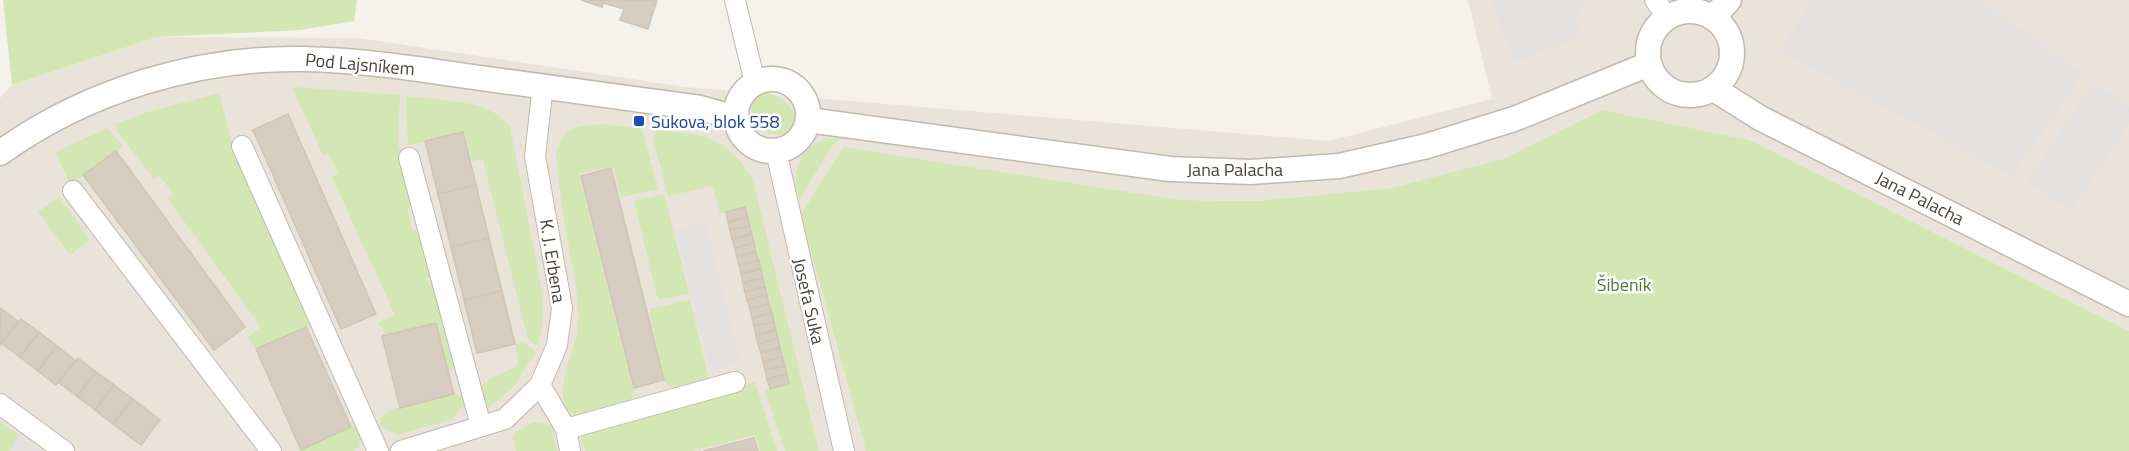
<svg xmlns="http://www.w3.org/2000/svg" width="2129" height="451" font-family="'Titillium Web',sans-serif">
<style>
.residential{fill:#e9e3d9}
.green{fill:#d3e7b5}
.parking{fill:#e4e2df}
.building{fill:#d6cdc0;stroke:#d1c4b4;stroke-width:1.5}
.lines{fill:none;stroke-linecap:round;stroke-linejoin:round}
.minor-casing{stroke:#c0b9ad;stroke-width:22}
.tertiary-casing{stroke:#c0b9ad;stroke-width:27}
.minor{stroke:#fff;stroke-width:20}
.tertiary{stroke:#fff;stroke-width:24}
.transit-dot{fill:#1a4fb4;stroke:#fff;stroke-width:2}
.labels{text-anchor:middle;dominant-baseline:central;stroke-width:5;stroke-linejoin:round;paint-order:stroke}
.street-label{font-size:18px;fill:#494239;stroke:#fff}
.transit-label{font-size:18px;fill:#164399;stroke:#fff;text-anchor:start}
.park-label{font-size:18px;fill:#4d7a2d;stroke:#fff}
</style>
<rect width="100%" height="100%" fill="#f5f1eb"/>
<!-- residential -->
<path class="residential" d="M1468 0H2129V331L1750 140 1602 110 1503 159 1391 188 1257 201 1178 200 801 215 866 451H0V98L12 85 157 37 359 38 685 87 1329 141 1492 99Z"/>
<!-- green -->
<g class="green">
<path d="M3 0H357L354 21 300 30 157 37 12 85Z"/>
<path d="M294 87 400 95 398 143 415 205 407 208 413 231 421 229 434 276 426 278 429 286 437 284 455 365 449 371 436 323 382 336 384 331 378 322 395 315 332 177 338 174 329 153 323 155 293 90Z"/>
<path d="M761 92C782 93 809 117 786 135L770 134C757 125 740 104 761 92Z"/>
<path d="M217 94 220 96 231 140 315 323 256 349 248 337 261 327 168 199 173 194 159 175 154 179 116 129 115 124 151 111Z"/>
<path d="M406 96C440 101 487 98 510 126L543 297V320L538 347 528 339 483 160 472 161 464 132 408 146Z"/>
<path d="M1602 110 1750 140 2129 331V451H866L801 215 843 147 1178 200 1257 201 1391 188 1503 159Z"/>
<path d="M606 124 642 129 658 189 621 197 613 166 579 174 633 388 632 399 627 403C613 407 583 423 570 412 550 397 577 348 578 325 580 299 573 272 569 247 563 217 559 186 556 155 563 124 578 126 606 124Z"/>
<path d="M107 128 123 146 70 185 56 152Z"/>
<path d="M655 130C706 136 721 133 752 177L819 451H785L765 390 789 384 747 207 720 213 713 186 668 196 653 138Z"/>
<path d="M841 138 833 145 799 199C789 168 805 137 841 138Z"/>
<path d="M664 194 689 293 658 300 634 201Z"/>
<path d="M59 197 90 240 70 255 38 212Z"/>
<path d="M690 300 709 380 680 389 668 386 664 380 649 309Z"/>
<path d="M523 342 536 352 512 389 488 408C464 384 498 375 515 368L518 362 515 344Z"/>
<path d="M755 382 777 451H760L755 435 693 451H585L581 440 583 431Z"/>
<path d="M454 394 462 396 468 405 461 407 453 419 397 435 380 426 382 416 390 410Z"/>
<path d="M0 421 18 435 10 451H0Z"/>
<path d="M533 422 551 425 557 451H516L513 438 516 432Z"/>
<path d="M351 427 362 429 364 435 360 440 359 447 354 451H299Z"/>
</g>
<!-- parking -->
<g class="parking">
<path d="M1491 0H1585L1576 21 1581 36 1515 62Z"/>
<path d="M1813 0H1980L2083 73 2012 176 1780 51Z"/>
<path d="M2094 83 2129 107V124L2070 211 2027 182Z"/>
<path d="M705 223 740 363 710 370 676 230Z"/>
<path d="M18 435 40 451H10Z"/>
</g>
<!-- building -->
<g class="building">
<path d="M581 0H604L602 7Z"/>
<path d="M604 0H657L648 29 620 20 624 9 603 3Z"/>
<path d="M288 114 376 314 341 329 253 130Z"/>
<path d="M463 132 476 185 438 194 425 141Z"/>
<path d="M116 151 245 327 214 350 83 175Z"/>
<path d="M611 168 664 380 634 388 581 176Z"/>
<path d="M476 185 489 238 451 247 438 194Z"/>
<path d="M745 207 748 217 728 222 726 212Z"/>
<path d="M748 217 750 226 730 230 728 222Z"/>
<path d="M750 226 752 234 732 239 730 230Z"/>
<path d="M752 234 754 243 735 248 732 239Z"/>
<path d="M489 238 502 291 464 300 451 247Z"/>
<path d="M754 243 756 252 737 257 735 248Z"/>
<path d="M756 252 759 261 739 265 737 257Z"/>
<path d="M759 261 761 269 741 274 739 265Z"/>
<path d="M761 269 763 278 743 283 741 274Z"/>
<path d="M763 278 765 287 745 292 743 283Z"/>
<path d="M765 287 767 295 747 300 745 292Z"/>
<path d="M502 291 515 344 477 353 464 300Z"/>
<path d="M767 295 769 304 750 309 747 300Z"/>
<path d="M769 304 772 313 752 318 750 309Z"/>
<path d="M0 308 19 322 0 345Z"/>
<path d="M772 313 774 322 754 326 752 318Z"/>
<path d="M21 319 39 332 20 357 1 343Z"/>
<path d="M774 322 776 330 756 335 754 326Z"/>
<path d="M436 323 454 394 400 408 382 336Z"/>
<path d="M306 327 351 427 301 450 256 349Z"/>
<path d="M776 330 778 339 758 344 756 335Z"/>
<path d="M39 332 57 346 38 371 20 357Z"/>
<path d="M778 339 780 348 761 353 758 344Z"/>
<path d="M57 346 76 361 56 385 38 371Z"/>
<path d="M780 348 782 357 763 362 761 353Z"/>
<path d="M782 357 785 366 765 370 763 362Z"/>
<path d="M78 358 96 372 77 396 58 382Z"/>
<path d="M785 366 787 374 767 379 765 370Z"/>
<path d="M96 372 114 385 95 410 77 396Z"/>
<path d="M787 374 789 384 770 389 767 379Z"/>
<path d="M114 385 133 399 113 424 95 410Z"/>
<path d="M133 399 160 420 141 445 113 424Z"/>
<path d="M754 438 758 451H703Z"/>
</g>
<g class="lines">
<defs>
<g id="minor">
<path d="M735 0 755 83"/>
<path d="M1655 0 1667 17"/>
<path d="M242 146 378 451"/>
<path d="M776 151 844 451"/>
<path d="M409 158 481 426"/>
<path d="M73 191 271 451"/>
<path d="M540 385 566 429 570 451"/>
<path d="M0 404 64 451"/>
<path d="M566 429 735 382"/>
<path d="M401 451 505 419 540 385 557 345 562 308 535 156 543 85"/>
</g>
<g id="tertiary">
<circle cx="1690" cy="53" r="42"/>
<path d="M1713 18 1729 0"/>
<circle cx="772" cy="115" r="36"/>
<path d="M1714 89 1760 118 2129 304"/>
<path d="M808 120 1170 169 1251 172 1339 166 1427 146 1514 119 1649 64"/>
<path d="M0 153C86 91 197 57 303 59 358 60 412 68 466 76 544 86 622 97 700 108L736 118"/>
</g>
</defs>
<!-- minor casing -->
<use href="#minor" class="minor-casing"/>
<!-- tertiary casing -->
<use href="#tertiary" class="tertiary-casing"/>
<!-- minor -->
<use href="#minor" class="minor"/>
<!-- tertiary -->
<use href="#tertiary" class="tertiary"/>
</g>
<!-- markers -->
<rect class="transit-dot" x="633" y="115" width="12" height="12" rx="3"/>
<g class="labels">
<!-- street labels -->
<g class="street-label">
<text transform="translate(360 64) rotate(5)">Pod Lajsníkem</text>
<text x="1235" y="169">Jana Palacha</text>
<text transform="translate(1920 198) rotate(27)">Jana Palacha</text>
<text transform="translate(553 261) rotate(81)">K. J. Erbena</text>
<text transform="translate(809 301) rotate(77)">Josefa Suka</text>
</g>
<!-- transit labels -->
<g class="transit-label">
<text x="651" y="121">Sukova, blok 558</text>
</g>
<!-- park labels -->
<g class="park-label">
<text x="1624" y="284">Šibeník</text>
</g>
</g>
</svg>
